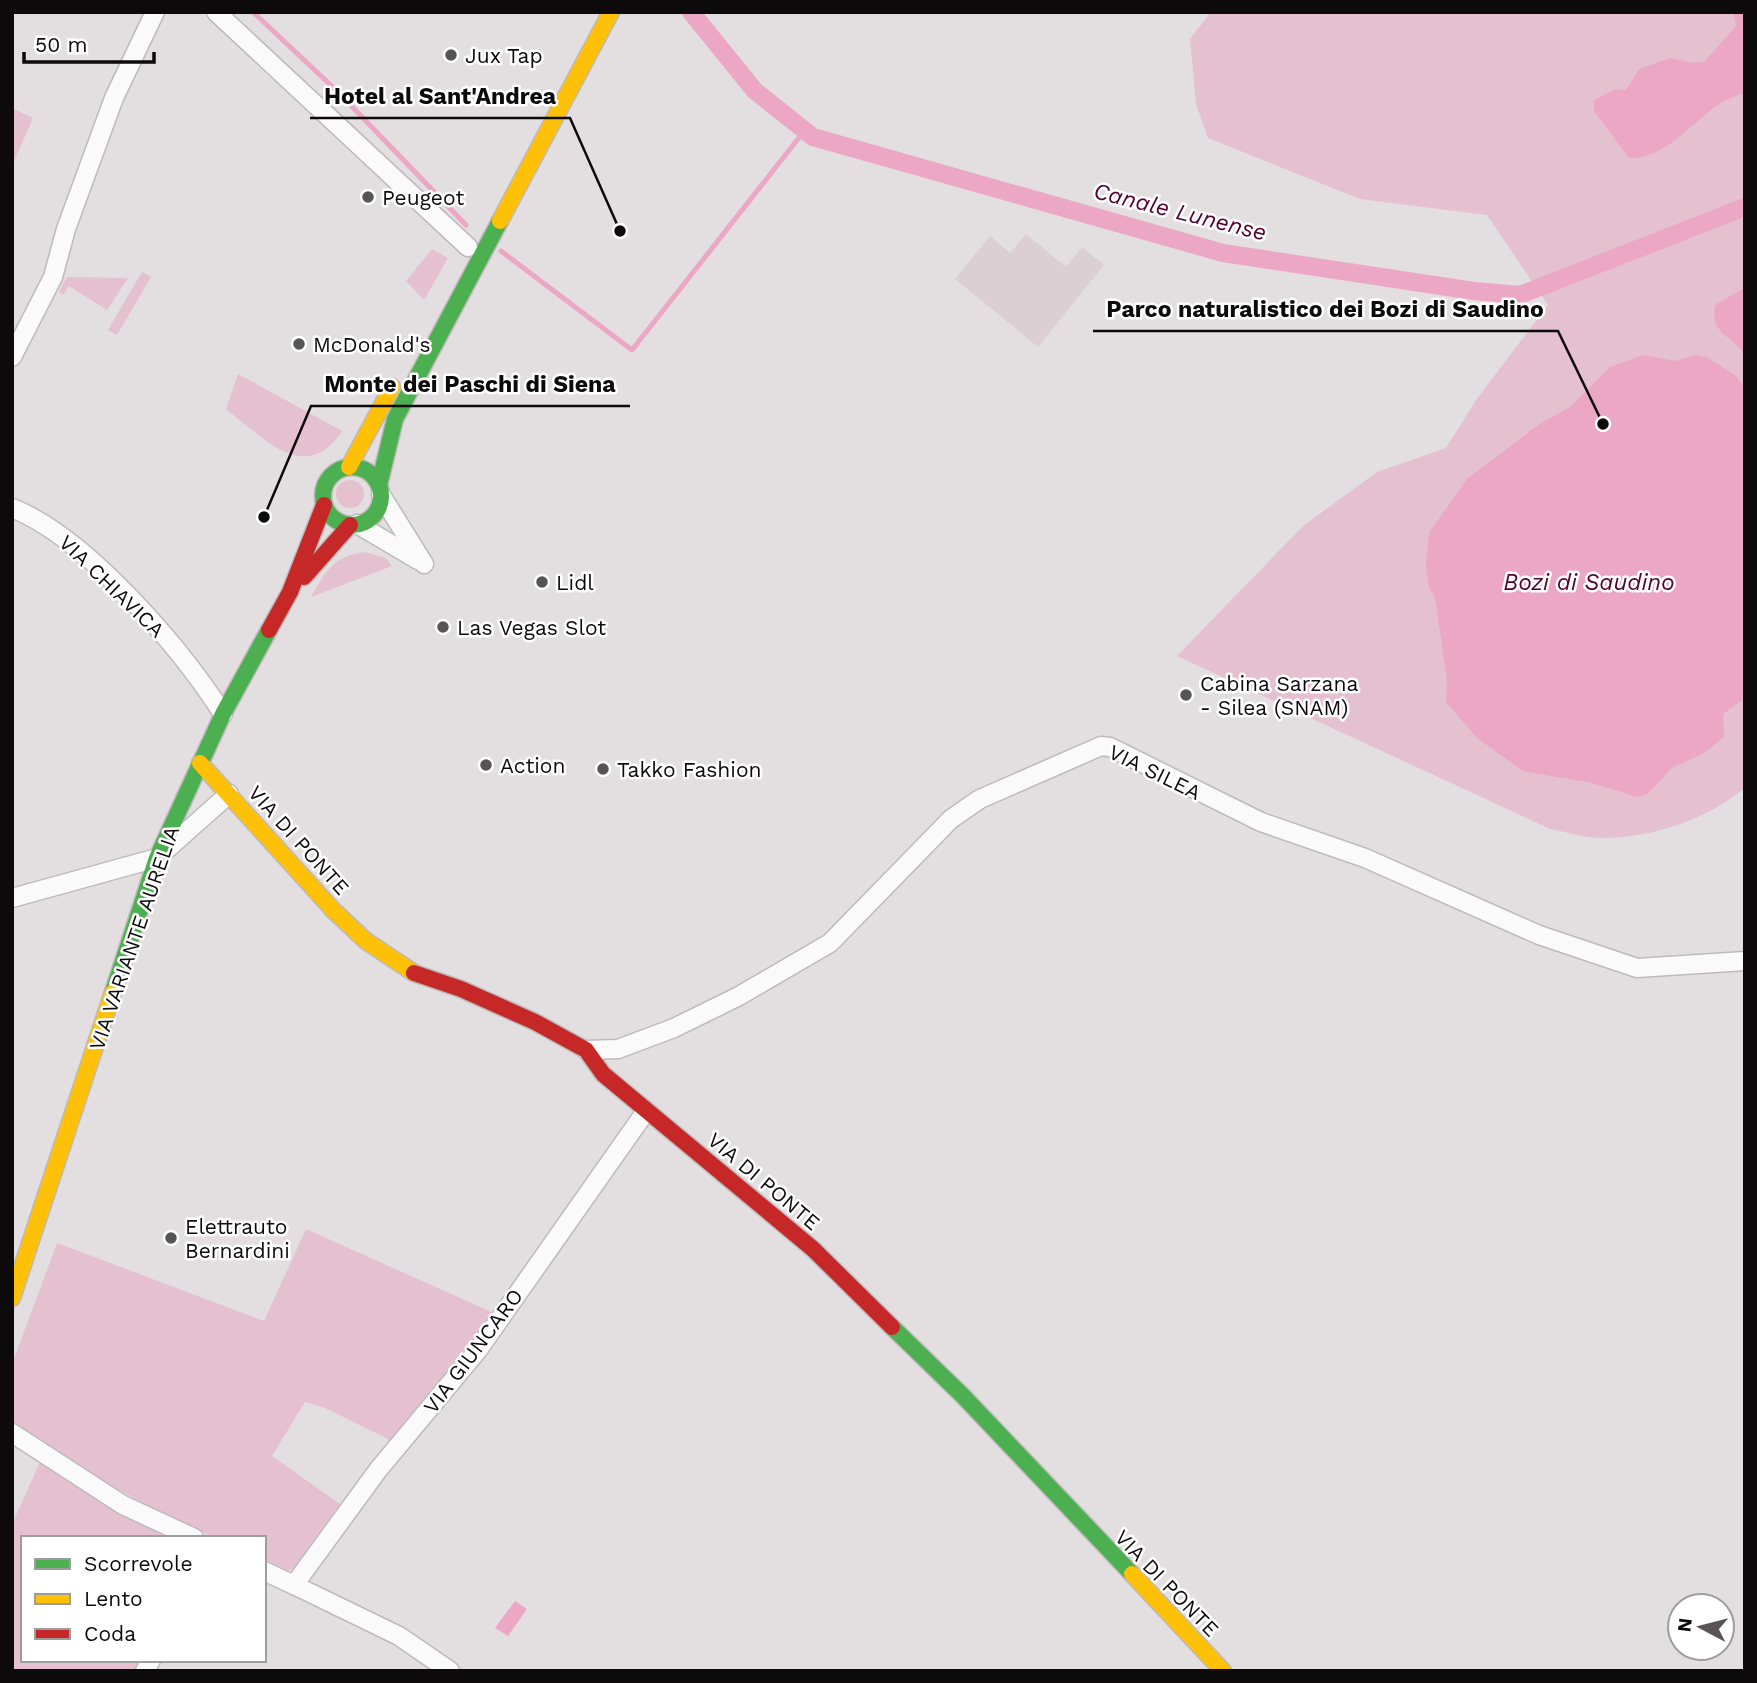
<svg xmlns="http://www.w3.org/2000/svg" width="1757" height="1683" font-family="'Work Sans',sans-serif">
<style>
.built{fill:#dbcfd4}
.green{fill:#e5c1cf}
.water{fill:#eba7c3}
.lines{fill:none;stroke-linecap:round;stroke-linejoin:round}
.stream{stroke:#eba7c3;stroke-width:5}
.canal{stroke:#eba7c3;stroke-width:18}
.street-casing{stroke:#bebabc;stroke-width:21}
.fast-casing{stroke:#bebabc;stroke-width:19}
.slow-casing{stroke:#bebabc;stroke-width:19}
.jam-casing{stroke:#bebabc;stroke-width:19}
.street{stroke:#fbfafa;stroke-width:18}
.fast{stroke:#4caf50;stroke-width:16}
.slow{stroke:#ffc107;stroke-width:16}
.jam{stroke:#c62828;stroke-width:16}
.poi-dot{fill:#585456;stroke:#fff;stroke-width:2.5}
.labels{text-anchor:middle;dominant-baseline:central;stroke-width:5;stroke-linejoin:round;paint-order:stroke}
.poi-label{font-size:21px;fill:#0d0a0b;stroke:#fff;text-anchor:start}
.street-label{font-size:21px;fill:#0d0a0b;stroke:#fff}
.water-label{font-size:23px;font-style:italic;fill:#540030;stroke:#fff}
.leader{fill:none;stroke:#0d0a0b;stroke-width:2.5}
.callout-dot{fill:#0d0a0b;stroke:#fff;stroke-width:2.5}
.callout-label{font-size:23px;text-anchor:middle;font-weight:bold;fill:#0d0a0b;stroke:#fff;stroke-width:5;stroke-linejoin:round;paint-order:stroke}
</style>
<rect width="100%" height="100%" fill="#e3dee0"/>
<!-- built -->
<path class="built" d="M1026 234 1066 267 1082 247 1104 265 1038 347 955 279 990 236 1010 253Z"/>
<!-- green -->
<g class="green">
<path d="M1211 12H1745V788C1705 820 1655 837 1603 838 1586 839 1567 832 1550 829L1177 656 1303 526 1377 472 1446 448 1476 400 1548 305 1487 215 1360 199 1208 138 1196 104 1190 39Z"/>
<path d="M12 108 33 118 12 166Z"/>
<path d="M432 249 448 258 424 300 406 281Z"/>
<path d="M142 272 151 277 117 335 108 330Z"/>
<path d="M67 277 128 278 107 310 69 286 63 295 59 292Z"/>
<path d="M238 374 342 431C305 487 263 437 226 409Z"/>
<circle cx="350" cy="494" r="14"/>
<path d="M365 552 386 558 392 566 311 597C326 571 333 556 365 552Z"/>
<path d="M306 1229 496 1314 390 1440 323 1407 305 1402 272 1456 340 1504 293 1569 287 1570 264 1559V1538H216L164 1515 65 1459 12 1423V1364L57 1243 264 1321Z"/>
<path d="M41 1460 183 1538H23V1660H138L143 1664 139 1671H12V1524Z"/>
</g>
<!-- water -->
<g class="water">
<path d="M1733 12H1745V92C1736 96 1727 99 1719 104 1693 122 1664 160 1629 158L1594 111V100L1615 89 1626 90 1639 69 1670 58 1693 63 1705 61 1736 26Z"/>
<path d="M1745 288V354C1730 335 1708 332 1716 304Z"/>
<path d="M1643 355 1676 361 1695 355 1706 357 1735 375 1745 388V698L1723 714 1724 737 1704 753 1672 768 1648 794 1637 797 1592 783 1523 771 1477 738 1446 702 1447 680 1435 598 1429 588 1426 566 1429 533 1467 479 1538 425 1570 407 1610 367Z"/>
<path d="M515 1601 527 1609 508 1636 495 1628Z"/>
</g>
<g class="lines">
<!-- stream -->
<g class="stream">
<path d="M253 12 338 92 466 225"/>
<path d="M501 251 632 350 805 130"/>
</g>
<!-- canal -->
<path class="canal" d="M691 12 755 91 813 137 1223 253 1474 291 1520 295 1745 207"/>
<defs>
<g id="street">
<path d="M216 12 468 247"/>
<path d="M12 357 53 277 66 229 114 98 155 12"/>
<path d="M381 495 424 564"/>
<path d="M12 508C86 537 180 647 223 714"/>
<path d="M357 524 418 560"/>
<path d="M12 898 157 858 229 794"/>
<path d="M586 1050 618 1049 674 1028 739 996 830 943 951 819 980 799 1101 746 1110 747 1261 822 1365 858 1539 935 1637 968 1745 961"/>
<path d="M12 1433 123 1505 194 1538"/>
<path d="M264 1571 294 1585 378 1470 478 1350 646 1111"/>
<path d="M294 1585 399 1636 450 1671"/>
<path d="M145 1671 151 1660"/>
</g>
<g id="fast">
<circle cx="352" cy="496" r="29"/>
<path d="M379 485 395 419 500 221"/>
<path d="M113 992 157 858 223 714 269 630"/>
<path d="M892 1327 963 1396 1132 1574"/>
</g>
<g id="slow">
<path d="M500 221 611 12"/>
<path d="M349 467 392 387"/>
<path d="M200 763 333 910 366 941 414 973"/>
<path d="M12 1298 113 992"/>
<path d="M1132 1574 1223 1671"/>
</g>
<g id="jam">
<path d="M304 577 350 525"/>
<path d="M269 630 290 592 324 505"/>
<path d="M414 973 461 989 535 1022 586 1050 603 1074 813 1249 892 1327"/>
</g>
</defs>
<!-- street casing -->
<use href="#street" class="street-casing"/>
<!-- fast casing -->
<use href="#fast" class="fast-casing"/>
<!-- slow casing -->
<use href="#slow" class="slow-casing"/>
<!-- jam casing -->
<use href="#jam" class="jam-casing"/>
<!-- street -->
<use href="#street" class="street"/>
<!-- fast -->
<use href="#fast" class="fast"/>
<!-- slow -->
<use href="#slow" class="slow"/>
<!-- jam -->
<use href="#jam" class="jam"/>
</g>
<!-- markers -->
<g class="poi-dot">
<circle cx="451" cy="55" r="7"/>
<circle cx="368" cy="197" r="7"/>
<circle cx="299" cy="344" r="7"/>
<circle cx="542" cy="582" r="7"/>
<circle cx="443" cy="627" r="7"/>
<circle cx="1186" cy="695" r="7"/>
<circle cx="486" cy="765" r="7"/>
<circle cx="603" cy="769" r="7"/>
<circle cx="171" cy="1238" r="7"/>
</g>
<g class="labels">
<!-- poi labels -->
<g class="poi-label">
<text x="465" y="55">Jux Tap</text>
<text x="382" y="197">Peugeot</text>
<text x="313" y="344">McDonald's</text>
<text x="556" y="582">Lidl</text>
<text x="457" y="627">Las Vegas Slot</text>
<text x="1200" y="683">Cabina Sarzana<tspan x="1200" dy="24">- Silea (SNAM)</tspan></text>
<text x="500" y="765">Action</text>
<text x="617" y="769">Takko Fashion</text>
<text x="185" y="1226">Elettrauto<tspan x="185" dy="24">Bernardini</tspan></text>
</g>
<!-- street labels -->
<g class="street-label">
<text transform="translate(112 586) rotate(44)">VIA CHIAVICA</text>
<text transform="translate(1155 772) rotate(26)">VIA SILEA</text>
<text transform="translate(299 840) rotate(48)">VIA DI PONTE</text>
<text transform="translate(134 938) rotate(-71)">VIA VARIANTE AURELIA</text>
<text transform="translate(764 1181) rotate(40)">VIA DI PONTE</text>
<text transform="translate(473 1351) rotate(-53)">VIA GIUNCARO</text>
<text transform="translate(1167 1583) rotate(46)">VIA DI PONTE</text>
</g>
<!-- water labels -->
<g class="water-label">
<text transform="translate(1180 212) rotate(14)">Canale Lunense</text>
<text x="1589" y="582">Bozi di Saudino</text>
</g>
</g>
<!-- callouts -->
<path class="leader" d="M620 231L570 118H310M1603 424L1558 331H1093M264 517L311 406H630"/>
<g class="callout-dot">
<circle cx="620" cy="231" r="7"/>
<circle cx="1603" cy="424" r="7"/>
<circle cx="264" cy="517" r="7"/>
</g>
<g class="callout-label">
<text x="440" y="104">Hotel al Sant'Andrea</text>
<text x="1325" y="317">Parco naturalistico dei Bozi di Saudino</text>
<text x="470" y="392">Monte dei Paschi di Siena</text>
</g>
<!-- border -->
<rect width="1757" height="1683" fill="none" stroke="#0d0a0b" stroke-width="28"/>
<!-- legend -->
<rect x="21" y="1536" width="245" height="126" fill="#ffffff" stroke="#9e9d9d" stroke-width="2"/>
<rect x="35" y="1559" width="35" height="10" fill="#4caf50" stroke="#9e9d9d" stroke-width="2"/>
<text x="84" y="1571" font-size="21" fill="#0d0a0b">Scorrevole</text>
<rect x="35" y="1594" width="35" height="10" fill="#ffc107" stroke="#9e9d9d" stroke-width="2"/>
<text x="84" y="1606" font-size="21" fill="#0d0a0b">Lento</text>
<rect x="35" y="1629" width="35" height="10" fill="#c62828" stroke="#9e9d9d" stroke-width="2"/>
<text x="84" y="1641" font-size="21" fill="#0d0a0b">Coda</text>
<!-- north arrow -->
<g transform="translate(1701 1627) rotate(277)"><circle r="33" fill="#ffffff" stroke="#9e9d9d" stroke-width="2"/>
<path d="M0-5L12 26L0 18L-12 26Z" fill="#585456"/>
<text y="-10" font-size="19" font-weight="bold" text-anchor="middle" fill="#0d0a0b">N</text>
</g>
<!-- scale -->
<path d="M24 52v10h130v-10" fill="none" stroke="#0d0a0b" stroke-width="3.5"/>
<text x="35" y="52" font-size="21" fill="#0d0a0b" stroke="#ffffff" stroke-width="5" paint-order="stroke">50 m</text>
</svg>
